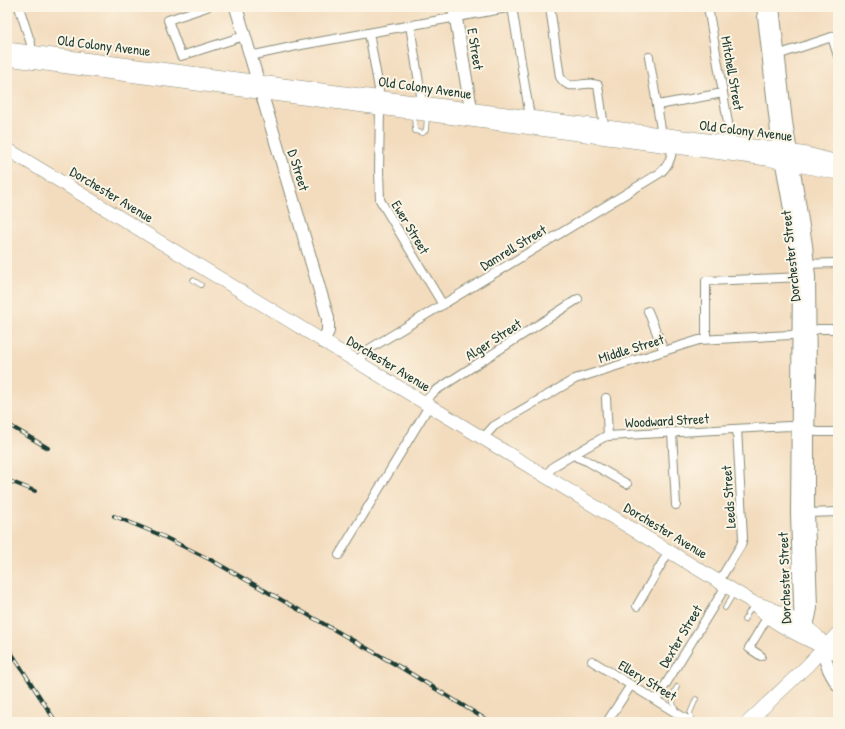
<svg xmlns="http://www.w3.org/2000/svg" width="845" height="729" font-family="'Patrick Hand',sans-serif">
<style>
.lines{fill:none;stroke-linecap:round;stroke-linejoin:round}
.lane-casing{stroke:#898c79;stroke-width:5.5}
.street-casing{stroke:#898c79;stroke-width:10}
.secondary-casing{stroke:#898c79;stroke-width:14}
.primary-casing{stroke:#898c79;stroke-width:14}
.lane{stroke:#fff;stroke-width:4}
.street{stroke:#fff;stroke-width:8}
.secondary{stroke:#fff;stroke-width:12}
.primary{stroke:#fff;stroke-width:13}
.rail-casing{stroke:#1f3d34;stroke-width:4}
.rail{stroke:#fcf5e5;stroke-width:2.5;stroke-dasharray:8;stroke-linecap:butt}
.labels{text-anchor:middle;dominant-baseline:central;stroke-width:4;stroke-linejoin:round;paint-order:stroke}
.street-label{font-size:14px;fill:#1f3d34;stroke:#fcf5e5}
</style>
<rect width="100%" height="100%" fill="#fcf5e5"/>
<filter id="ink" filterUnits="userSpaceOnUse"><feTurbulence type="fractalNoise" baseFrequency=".025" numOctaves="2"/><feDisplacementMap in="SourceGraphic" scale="8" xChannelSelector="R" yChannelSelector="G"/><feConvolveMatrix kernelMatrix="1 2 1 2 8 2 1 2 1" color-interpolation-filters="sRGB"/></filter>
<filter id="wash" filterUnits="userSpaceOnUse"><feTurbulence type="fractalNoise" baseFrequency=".012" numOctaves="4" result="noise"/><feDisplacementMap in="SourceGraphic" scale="16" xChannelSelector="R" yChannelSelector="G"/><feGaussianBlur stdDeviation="0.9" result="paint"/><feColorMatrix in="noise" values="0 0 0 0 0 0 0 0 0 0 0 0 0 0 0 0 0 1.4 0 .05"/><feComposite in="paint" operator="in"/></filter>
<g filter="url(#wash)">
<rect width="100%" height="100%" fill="#f3dcbe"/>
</g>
<g filter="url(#ink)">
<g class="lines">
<defs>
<g id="lane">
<path d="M414 115 415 131 423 133 426 130 427 116"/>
<path d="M193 280 201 285"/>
<path d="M725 608 734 593"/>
<path d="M744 620 753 605"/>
<path d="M676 710C671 702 672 695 677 687"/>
<path d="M692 722 690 713 696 699"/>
</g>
<g id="street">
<path d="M19 7 31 44V55"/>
<path d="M207 7 168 20 181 56 244 36"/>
<path d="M512 7 530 117"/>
<path d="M550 7 560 77C571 94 581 79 598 85L604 127"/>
<path d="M708 7 723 93 730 135V144"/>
<path d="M410 25 422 102"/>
<path d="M369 33 379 89 378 97"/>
<path d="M832 37 838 56"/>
<path d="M250 56 301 45 513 7"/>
<path d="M774 56 838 35"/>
<path d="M649 57 662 135"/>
<path d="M658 105 723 93"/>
<path d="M380 108 379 170 380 200 443 305"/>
<path d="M803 264 838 263"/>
<path d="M648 311 664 351"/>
<path d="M706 339V281L803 277"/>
<path d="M357 362 366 351 660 173C669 165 671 158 673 147"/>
<path d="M606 398 608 436"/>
<path d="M424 403 431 395 435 391 578 299"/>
<path d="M672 432 676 505"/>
<path d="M483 438 494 426 575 379 699 340 791 335 819 329H838"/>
<path d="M574 454 577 457 587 461 627 484"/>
<path d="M545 476 554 466 604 437 608 436 789 426 817 432H838"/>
<path d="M808 513 838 512"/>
<path d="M339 555 429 406"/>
<path d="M719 581 741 545 743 538 737 429"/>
<path d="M637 606 669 551"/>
<path d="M761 656 749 648 768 616"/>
<path d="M592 661 691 722"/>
<path d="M656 700 726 586"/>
<path d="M607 722 631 685"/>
</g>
<g id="secondary">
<path d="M236 7 328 318V331L323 342"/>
<path d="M454 7 471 109 470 118"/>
<path d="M763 7 778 141 795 238 799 277 797 514 801 632"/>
<path d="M773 7 786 122 806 245 809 277 810 379 808 430V513L811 608 809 618 802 636"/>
<path d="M824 648C824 662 830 673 838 685"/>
</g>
<g id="primary">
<path d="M7 49 769 148 807 154 838 162"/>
<path d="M7 59 767 159 838 173"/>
<path d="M7 149 754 603C770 606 807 625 818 637 821 640 823 643 824 648"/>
<path d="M755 604C772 626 814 642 838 654"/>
<path d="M748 722 807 666 838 633"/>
</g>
</defs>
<!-- lane casing -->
<use href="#lane" class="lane-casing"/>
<!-- street casing -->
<use href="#street" class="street-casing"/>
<!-- secondary casing -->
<use href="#secondary" class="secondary-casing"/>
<!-- primary casing -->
<use href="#primary" class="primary-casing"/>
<!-- lane -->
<use href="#lane" class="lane"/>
<!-- street -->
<use href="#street" class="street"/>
<!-- secondary -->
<use href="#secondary" class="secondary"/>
<!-- primary -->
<use href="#primary" class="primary"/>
<defs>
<g id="rail">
<path d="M7 424 48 448"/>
<path d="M7 480 35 491"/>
<path d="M114 516 158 534 211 560 400 667 490 722"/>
<path d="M7 646 56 722"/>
</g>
</defs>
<!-- rail casing -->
<use href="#rail" class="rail-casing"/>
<!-- rail -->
<use href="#rail" class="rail"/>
</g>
</g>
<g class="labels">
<!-- street labels -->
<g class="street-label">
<text transform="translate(104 45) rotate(7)">Old Colony Avenue</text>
<text transform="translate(476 49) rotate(81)">E Street</text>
<text transform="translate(733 73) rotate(80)">Mitchell Street</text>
<text transform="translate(425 87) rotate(8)">Old Colony Avenue</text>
<text transform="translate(746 130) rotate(7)">Old Colony Avenue</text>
<text transform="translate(299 170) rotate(73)">D Street</text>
<text transform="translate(112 194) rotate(31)">Dorchester Avenue</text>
<text transform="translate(411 227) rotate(59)">Ewer Street</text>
<text transform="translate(513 247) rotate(-31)">Damrell Street</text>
<text transform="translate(790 256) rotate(-96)">Dorchester Street</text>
<text transform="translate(493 339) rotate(-33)">Alger Street</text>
<text transform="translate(631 348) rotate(-17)">Middle Street</text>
<text transform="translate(389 363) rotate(31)">Dorchester Avenue</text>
<text transform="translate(667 420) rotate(-3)">Woodward Street</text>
<text transform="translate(728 497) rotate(-94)">Leeds Street</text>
<text transform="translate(666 530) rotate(31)">Dorchester Avenue</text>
<text transform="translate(784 578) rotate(-92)">Dorchester Street</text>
<text transform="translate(680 636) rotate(-59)">Dexter Street</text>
<text transform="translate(648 680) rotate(31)">Ellery Street</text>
</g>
</g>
<!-- margin -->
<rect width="845" height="729" fill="none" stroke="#fcf5e5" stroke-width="24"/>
</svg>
